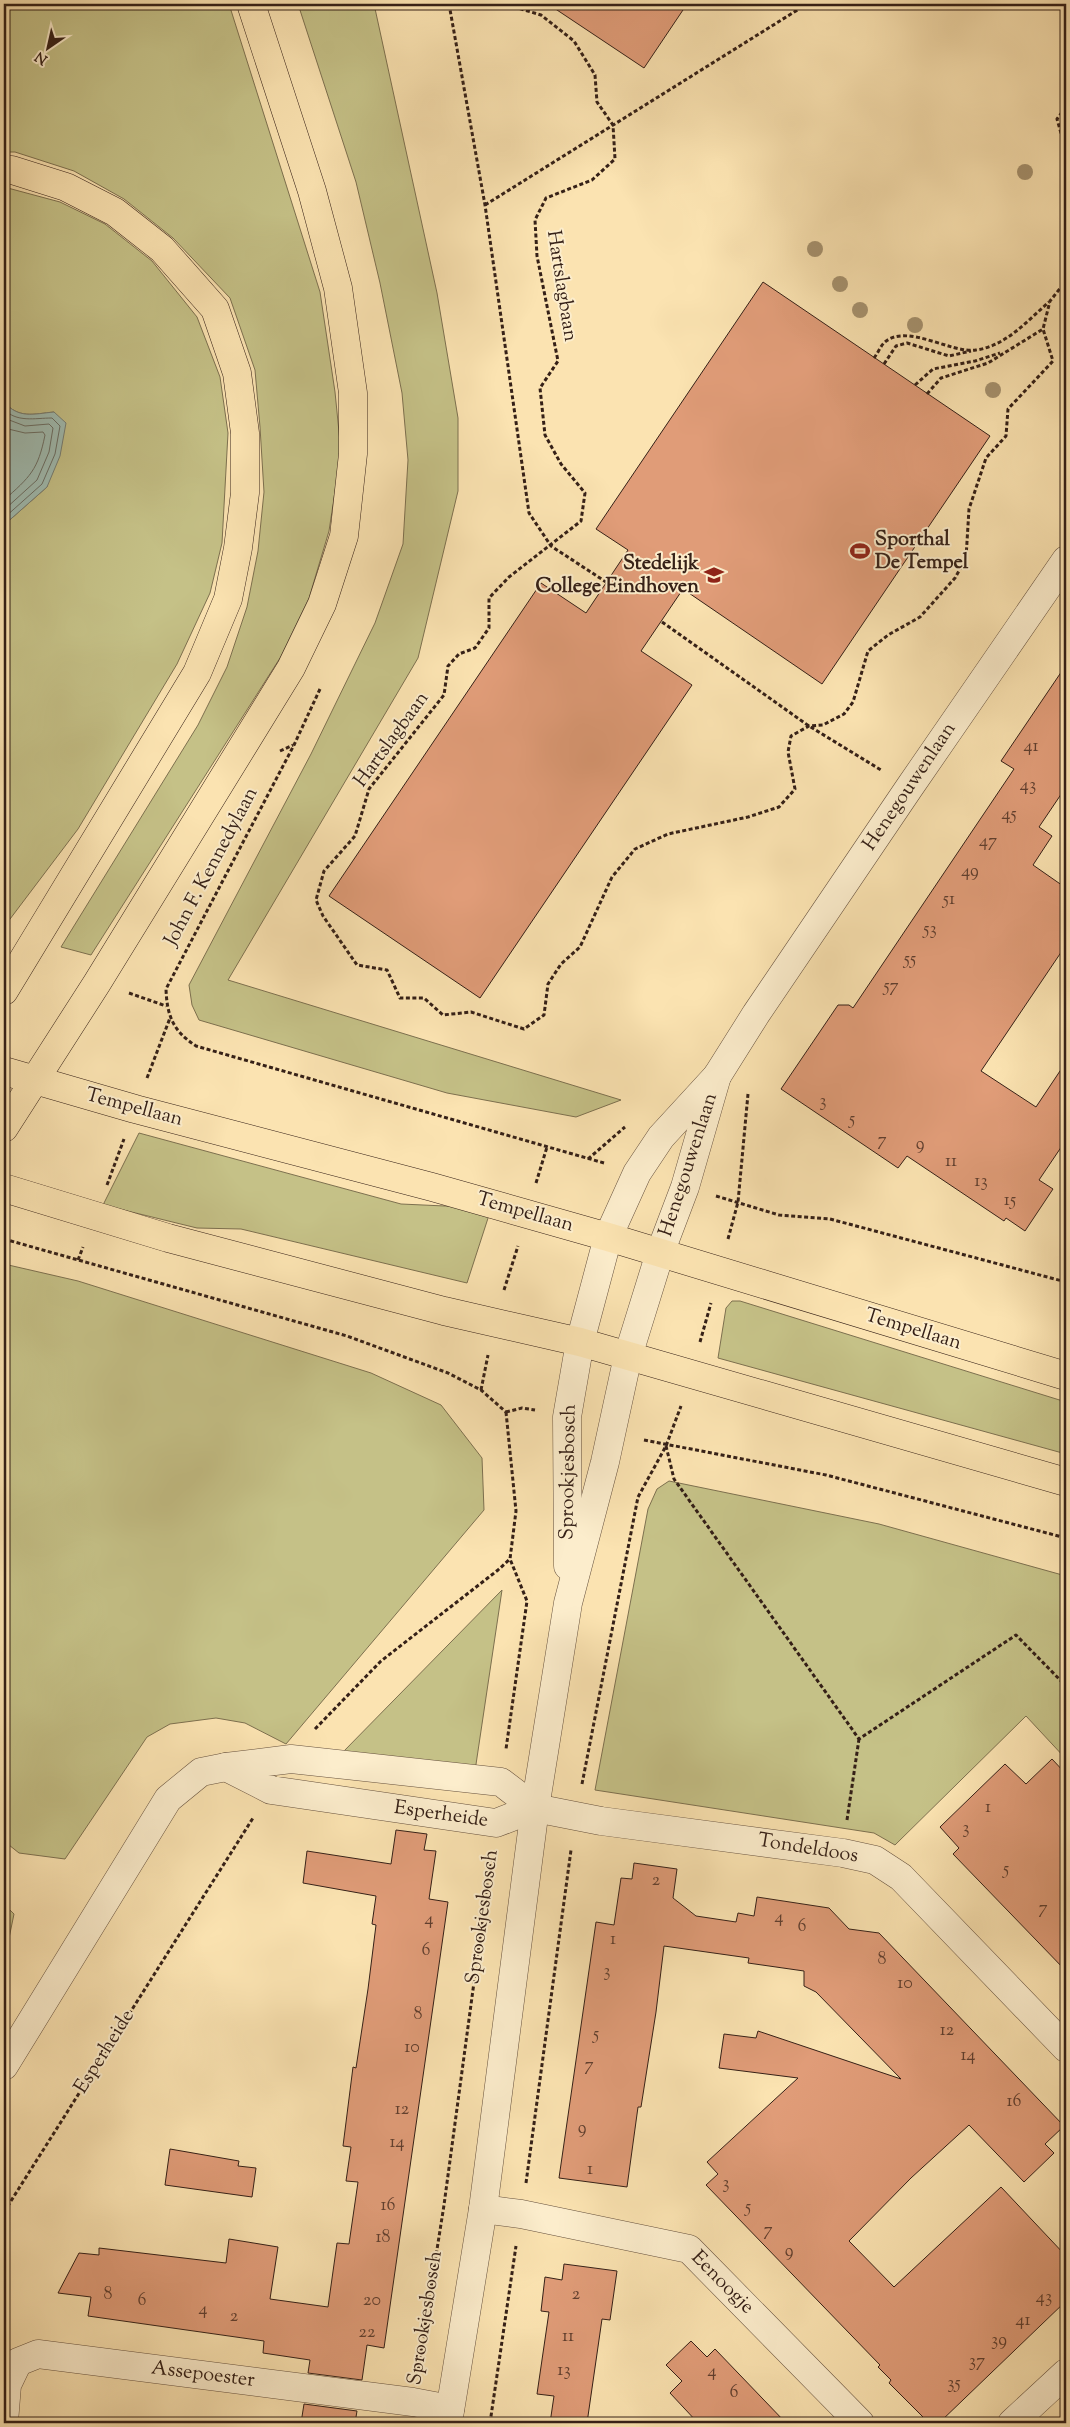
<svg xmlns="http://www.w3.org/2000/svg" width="1070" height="2427" font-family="'Sorts Mill Goudy',serif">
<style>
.green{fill:#c5c187;stroke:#7d704f}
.water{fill:#a0bdb3;stroke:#757e75}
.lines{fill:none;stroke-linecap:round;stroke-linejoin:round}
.shore{stroke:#6a6e65;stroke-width:1}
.building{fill:#e09c78;stroke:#352017}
.minor-casing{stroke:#66513e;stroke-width:29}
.major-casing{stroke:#352017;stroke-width:29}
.path{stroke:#352017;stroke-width:3;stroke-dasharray:4 2.5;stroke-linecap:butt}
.minor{stroke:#fcedcc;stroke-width:28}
.major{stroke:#fbe3b1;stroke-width:28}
.tree{fill:#a6926f}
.labels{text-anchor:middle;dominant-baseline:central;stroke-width:4;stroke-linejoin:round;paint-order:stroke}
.number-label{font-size:18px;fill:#603f2f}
.street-label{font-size:20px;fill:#352017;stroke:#fcedcc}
.poi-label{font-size:20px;font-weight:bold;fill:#352017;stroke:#fcedcc;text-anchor:start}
</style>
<rect width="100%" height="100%" fill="#fbe3b1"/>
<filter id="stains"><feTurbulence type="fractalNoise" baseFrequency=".004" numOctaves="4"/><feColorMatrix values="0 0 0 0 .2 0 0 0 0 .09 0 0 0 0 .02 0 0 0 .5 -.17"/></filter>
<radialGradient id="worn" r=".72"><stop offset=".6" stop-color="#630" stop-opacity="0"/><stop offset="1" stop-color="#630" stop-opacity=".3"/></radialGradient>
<!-- green -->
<g class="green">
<path d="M4 4H229L320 292 335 392 341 452 329 531 309 598 280 658 91 955 61 947 198 725 227 667 247 607 258 551 264 492 260 427 255 370 230 298 173 238 124 199 74 171 15 152H4Z"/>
<path d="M298 4H374L437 293 458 418V491L418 658 228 980 621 1100 576 1117 447 1093 199 1020 192 1005 189 985 311 754 375 623 403 544 408 460 402 393 380 283 356 182Z"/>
<path d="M4 187 60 202 105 224 152 261 197 317 220 377 228 433 222 543 210 593 177 664 78 829 4 927V525L47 487 54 412C33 414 19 419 4 402Z"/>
<path d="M139 1133 401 1204 467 1207 490 1212 467 1283 241 1229 197 1228 103 1205Z"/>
<path d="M4 1264 78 1281 371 1373 441 1405 482 1458 484 1510 286 1744 245 1723 216 1718 170 1724 147 1737 65 1859 19 1853 4 1841Z"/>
<path d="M732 1301H740L1066 1402V1454L718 1358 726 1308Z"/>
<path d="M669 1481 879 1524 1066 1576V1759L1026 1716 895 1845 874 1833 595 1790 648 1509 657 1489Z"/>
<path d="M502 1590 475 1771 343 1752Z"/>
<path d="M4 1904 14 1914 8 1943 4 1950Z"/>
</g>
<!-- water -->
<path class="water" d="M4 402C19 419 33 414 54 412L66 423 60 456 47 487 4 525Z"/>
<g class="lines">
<!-- shore -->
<g class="shore">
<path d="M4 409C16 423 35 418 52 418L60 426 55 454 42 484 4 518"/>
<path d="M4 418 25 426 49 424 53 428 49 452 37 480 4 510"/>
<path d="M4 428 25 433 43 432 45 435C38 470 30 477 4 500"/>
</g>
</g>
<!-- building -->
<g class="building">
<path d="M548 4H687L644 68Z"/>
<path d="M763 282 990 436 822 684 683 589 641 651 692 685 480 998 329 896 541 583 586 613 628 550 596 529Z"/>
<path d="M1066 665V787L1039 827 1052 836 1033 865 1066 888V945L981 1071 1036 1107 1066 1062V1140L1039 1180 1053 1189 1025 1231 1006 1218 1004 1221 907 1156 898 1168 781 1089 838 1005H849L853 1008 1014 769 1001 761Z"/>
<path d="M1052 1759 1066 1774V1971L953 1854 959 1848 940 1827 1005 1764 1026 1784Z"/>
<path d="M396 1830 427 1834 424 1850 436 1851 429 1899 448 1902 384 2348 367 2345 362 2380 308 2373 310 2360 263 2353 264 2341 88 2316 91 2297 58 2293 79 2253 99 2255V2248L226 2263 229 2239 278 2247 270 2299 328 2307 337 2243 349 2244 358 2182 346 2181 351 2147 343 2146 353 2067 356 2068 368 1989 376 1925 372 1924 376 1896 303 1883 307 1851 391 1864Z"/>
<path d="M634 1863 677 1869 673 1898 696 1916 736 1922 738 1913 754 1916 757 1897 829 1908 849 1929 879 1933 1064 2126 1045 2144 1054 2153 1024 2182 969 2125 911 2178 849 2241 894 2287 1001 2187 1066 2256V2301L939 2423H929L889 2383 891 2380 878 2367 880 2365 706 2185 718 2174 707 2162 798 2078 719 2068 724 2034 756 2038 758 2031 901 2079 816 1992 804 1986V1971L748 1963 749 1958 664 1946 656 2012 641 2107H638L627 2187 559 2178 596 1922 614 1925 621 1878 632 1879Z"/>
<path d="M170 2149 239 2161 238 2166 256 2168 252 2197 165 2185Z"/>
<path d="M564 2264 617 2271 610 2320 602 2319 587 2423H550L554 2396 537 2394 549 2312 541 2311 545 2277 562 2280Z"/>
<path d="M691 2341 707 2357 715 2349 786 2423H698L670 2393 682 2381 666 2365Z"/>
<path d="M304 2404 357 2411 355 2423H301Z"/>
</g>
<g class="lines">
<defs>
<g id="minor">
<path d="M568 1566 567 1417 580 1342 608 1237 637 1173 661 1137 717 1076 756 1014 909 788 1066 560"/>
<path d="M535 1808 496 1823 271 1790 226 1767 291 1759 501 1782 535 1808 601 1821 843 1853 875 1860 901 1877 1066 2048"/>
<path d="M4 2066 168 1799 201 1772 226 1767"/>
<path d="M483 2209 521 2214 689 2249 860 2423"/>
<path d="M4 2422 7 2385 18 2362 38 2354 413 2402 450 2409"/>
<path d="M448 2423 483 2209 535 1808 568 1603 605 1462 628 1356 660 1253 685 1187 717 1076"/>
<path d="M1012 2423 1066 2373"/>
</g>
<g id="major">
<path d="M4 170H12L66 187 115 212 162 249 215 309 237 373 245 433V493L238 548 228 599 197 673 4 991"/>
<path d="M4 1071 135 1109 432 1187 608 1237 1066 1376"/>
<path d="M4 1128 97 983 291 668 322 604 344 536 353 454V393L338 288 312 191 251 4"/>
<path d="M4 1188 168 1238 444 1311 580 1342 1066 1482"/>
</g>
</defs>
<!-- minor casing -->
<use href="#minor" class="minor-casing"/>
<!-- major casing -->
<use href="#major" class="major-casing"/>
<!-- path -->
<g class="path">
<path d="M449 4 485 205 529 513 551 546 606 582"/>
<path d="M449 7 504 4 541 15 574 41 595 75 597 102 613 125 615 159 592 180 546 198 535 220 537 256 558 361 540 388 545 435 561 464 585 493 581 521 509 577 489 598V628L475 648 459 654 448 666 444 695 369 789 355 836 324 871 316 900 323 916 357 965 387 970 400 998H424L443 1015 471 1012 524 1029 544 1015 548 984 561 964 580 947 612 877 635 849 668 834 748 817 779 807 795 789 788 752 791 736 809 726 823 725 844 714 853 702 868 651 888 635 920 617 955 578 966 558 969 509 986 458 1006 436 1008 409 1053 361 1043 329 1050 301 1066 281"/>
<path d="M1066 107 1057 119 1066 151"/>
<path d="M485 205 807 4"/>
<path d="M874 358C878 353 881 345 885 342 907 323 952 354 976 350 1006 346 1027 321 1049 302"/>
<path d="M884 364 896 346 907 343 949 356 971 351"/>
<path d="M915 385 933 369 975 361 1000 353"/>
<path d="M927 394 941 378 988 363 1043 329"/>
<path d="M662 622 809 726 881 770"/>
<path d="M320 689 294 745 166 989C167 1016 173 1031 196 1046L604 1163"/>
<path d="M280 751 293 745"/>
<path d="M129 993 166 1006"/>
<path d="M147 1078 170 1018"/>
<path d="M588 1159 625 1127"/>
<path d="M536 1183 547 1147"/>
<path d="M107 1185 124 1139"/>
<path d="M716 1196 779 1215 830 1219 1066 1282"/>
<path d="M4 1239 347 1336 448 1373 481 1390 506 1412"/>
<path d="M728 1239 738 1202 748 1094"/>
<path d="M78 1260 83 1247"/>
<path d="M504 1290 518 1246"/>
<path d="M700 1342 711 1303"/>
<path d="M481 1390 488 1355"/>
<path d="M506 1412 516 1511 510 1559 527 1601 506 1749"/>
<path d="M506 1412 522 1408 535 1410"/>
<path d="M644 1440 826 1475 1066 1538"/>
<path d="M666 1446 674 1479 859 1739 1016 1635 1066 1686"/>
<path d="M315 1729 381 1661 498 1570 510 1559"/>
<path d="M582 1784 638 1497 666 1446 681 1406"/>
<path d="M847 1820 859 1739"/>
<path d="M526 2183 571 1850"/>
<path d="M4 2212 253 1818"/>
<path d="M418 2370 444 2205 491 1856"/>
<path d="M490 2423 516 2246"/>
</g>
<!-- minor -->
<use href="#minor" class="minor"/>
<!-- major -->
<use href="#major" class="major"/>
</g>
<!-- trees -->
<g class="tree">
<circle cx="1025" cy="172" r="8"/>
<circle cx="815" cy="249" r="8"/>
<circle cx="840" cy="284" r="8"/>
<circle cx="860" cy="310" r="8"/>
<circle cx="915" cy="325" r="8"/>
<circle cx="993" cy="390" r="8"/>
</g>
<!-- icons -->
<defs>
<symbol id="stadium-bare" viewBox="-9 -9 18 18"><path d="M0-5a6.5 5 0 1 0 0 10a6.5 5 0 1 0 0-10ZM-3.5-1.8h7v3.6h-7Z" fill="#8f2418" stroke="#fcedcc" stroke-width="2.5" paint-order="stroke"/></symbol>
<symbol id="school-bare" viewBox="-9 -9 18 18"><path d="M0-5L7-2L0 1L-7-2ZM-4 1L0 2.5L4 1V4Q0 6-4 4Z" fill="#8f2418" stroke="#fcedcc" stroke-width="2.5" paint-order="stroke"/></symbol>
</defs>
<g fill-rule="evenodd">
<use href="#stadium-bare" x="846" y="537" width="28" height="28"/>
<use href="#school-bare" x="700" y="561" width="28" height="28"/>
</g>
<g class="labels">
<!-- number labels -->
<g class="number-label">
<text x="1031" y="747">41</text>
<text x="1028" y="786">43</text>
<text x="1009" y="815">45</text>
<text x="988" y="842">47</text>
<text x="970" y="872">49</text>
<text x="949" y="900">51</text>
<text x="930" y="930">53</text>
<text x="910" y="960">55</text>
<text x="891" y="987">57</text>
<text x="823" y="1102">3</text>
<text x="852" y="1120">5</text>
<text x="882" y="1141">7</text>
<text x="920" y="1145">9</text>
<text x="951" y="1162">11</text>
<text x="981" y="1182">13</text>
<text x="1010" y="1201">15</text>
<text x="988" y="1808">1</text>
<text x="966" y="1829">3</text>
<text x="1006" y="1870">5</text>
<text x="656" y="1881">2</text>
<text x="1043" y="1909">7</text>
<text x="779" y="1918">4</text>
<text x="429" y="1920">4</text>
<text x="802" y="1927">6</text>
<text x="613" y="1940">1</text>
<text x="426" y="1951">6</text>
<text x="882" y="1960">8</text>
<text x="607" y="1972">3</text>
<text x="905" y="1984">10</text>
<text x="418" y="2015">8</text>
<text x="947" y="2031">12</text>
<text x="596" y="2035">5</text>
<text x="412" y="2048">10</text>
<text x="968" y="2056">14</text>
<text x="589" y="2066">7</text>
<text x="1014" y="2102">16</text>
<text x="402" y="2110">12</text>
<text x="582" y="2129">9</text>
<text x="397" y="2143">14</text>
<text x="590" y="2170">1</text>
<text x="726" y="2184">3</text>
<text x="388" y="2206">16</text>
<text x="748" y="2208">5</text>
<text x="768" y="2231">7</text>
<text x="383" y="2238">18</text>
<text x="789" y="2252">9</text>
<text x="108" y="2295">8</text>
<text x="576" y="2295">2</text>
<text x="1044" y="2298">43</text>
<text x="142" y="2301">6</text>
<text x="372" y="2301">20</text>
<text x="203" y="2310">4</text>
<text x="234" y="2317">2</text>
<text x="1023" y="2321">41</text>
<text x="367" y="2333">22</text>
<text x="568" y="2337">11</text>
<text x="999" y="2341">39</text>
<text x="977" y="2362">37</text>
<text x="564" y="2371">13</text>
<text x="712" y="2372">4</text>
<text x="954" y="2384">35</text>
<text x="734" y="2393">6</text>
</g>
<!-- street labels -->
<g class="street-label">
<text transform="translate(561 286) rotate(81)">Hartslagbaan</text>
<text transform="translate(392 740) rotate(-54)">Hartslagbaan</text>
<text transform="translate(910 787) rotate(-56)">Henegouwenlaan</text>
<text transform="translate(212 867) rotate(-62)">John F. Kennedylaan</text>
<text transform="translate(134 1108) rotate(15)">Tempellaan</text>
<text transform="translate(689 1165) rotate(-72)">Henegouwenlaan</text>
<text transform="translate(525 1213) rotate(16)">Tempellaan</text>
<text transform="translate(913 1330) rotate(17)">Tempellaan</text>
<text transform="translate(569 1472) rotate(-89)">Sprookjesbosch</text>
<text transform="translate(441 1815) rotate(8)">Esperheide</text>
<text transform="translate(808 1849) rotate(9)">Tondeldoos</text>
<text transform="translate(483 1917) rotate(-82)">Sprookjesbosch</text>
<text transform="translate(105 2052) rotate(-58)">Esperheide</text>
<text transform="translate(722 2283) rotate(45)">Eenoogje</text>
<text transform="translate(426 2318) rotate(-81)">Sprookjesbosch</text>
<text transform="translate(203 2375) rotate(7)">Assepoester</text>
</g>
<!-- poi labels -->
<g class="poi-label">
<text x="875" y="540">Sporthal<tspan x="875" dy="23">De Tempel</tspan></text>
<text x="699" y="564" text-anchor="end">Stedelijk<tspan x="699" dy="23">College Eindhoven</tspan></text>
</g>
</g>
<!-- margin -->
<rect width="1070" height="2427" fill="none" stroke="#fbe3b1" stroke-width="20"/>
<rect x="5" y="5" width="1060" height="2417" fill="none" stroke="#352017" stroke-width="2.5"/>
<rect x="10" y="10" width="1050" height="2407" fill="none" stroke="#352017"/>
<!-- north arrow -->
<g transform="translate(48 48) rotate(214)" stroke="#fcedcc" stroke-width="4" paint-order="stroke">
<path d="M0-4L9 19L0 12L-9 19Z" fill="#352017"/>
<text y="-8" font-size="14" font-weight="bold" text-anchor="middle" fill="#352017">N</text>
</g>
<rect width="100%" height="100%" filter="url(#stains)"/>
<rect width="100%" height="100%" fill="url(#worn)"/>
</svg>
